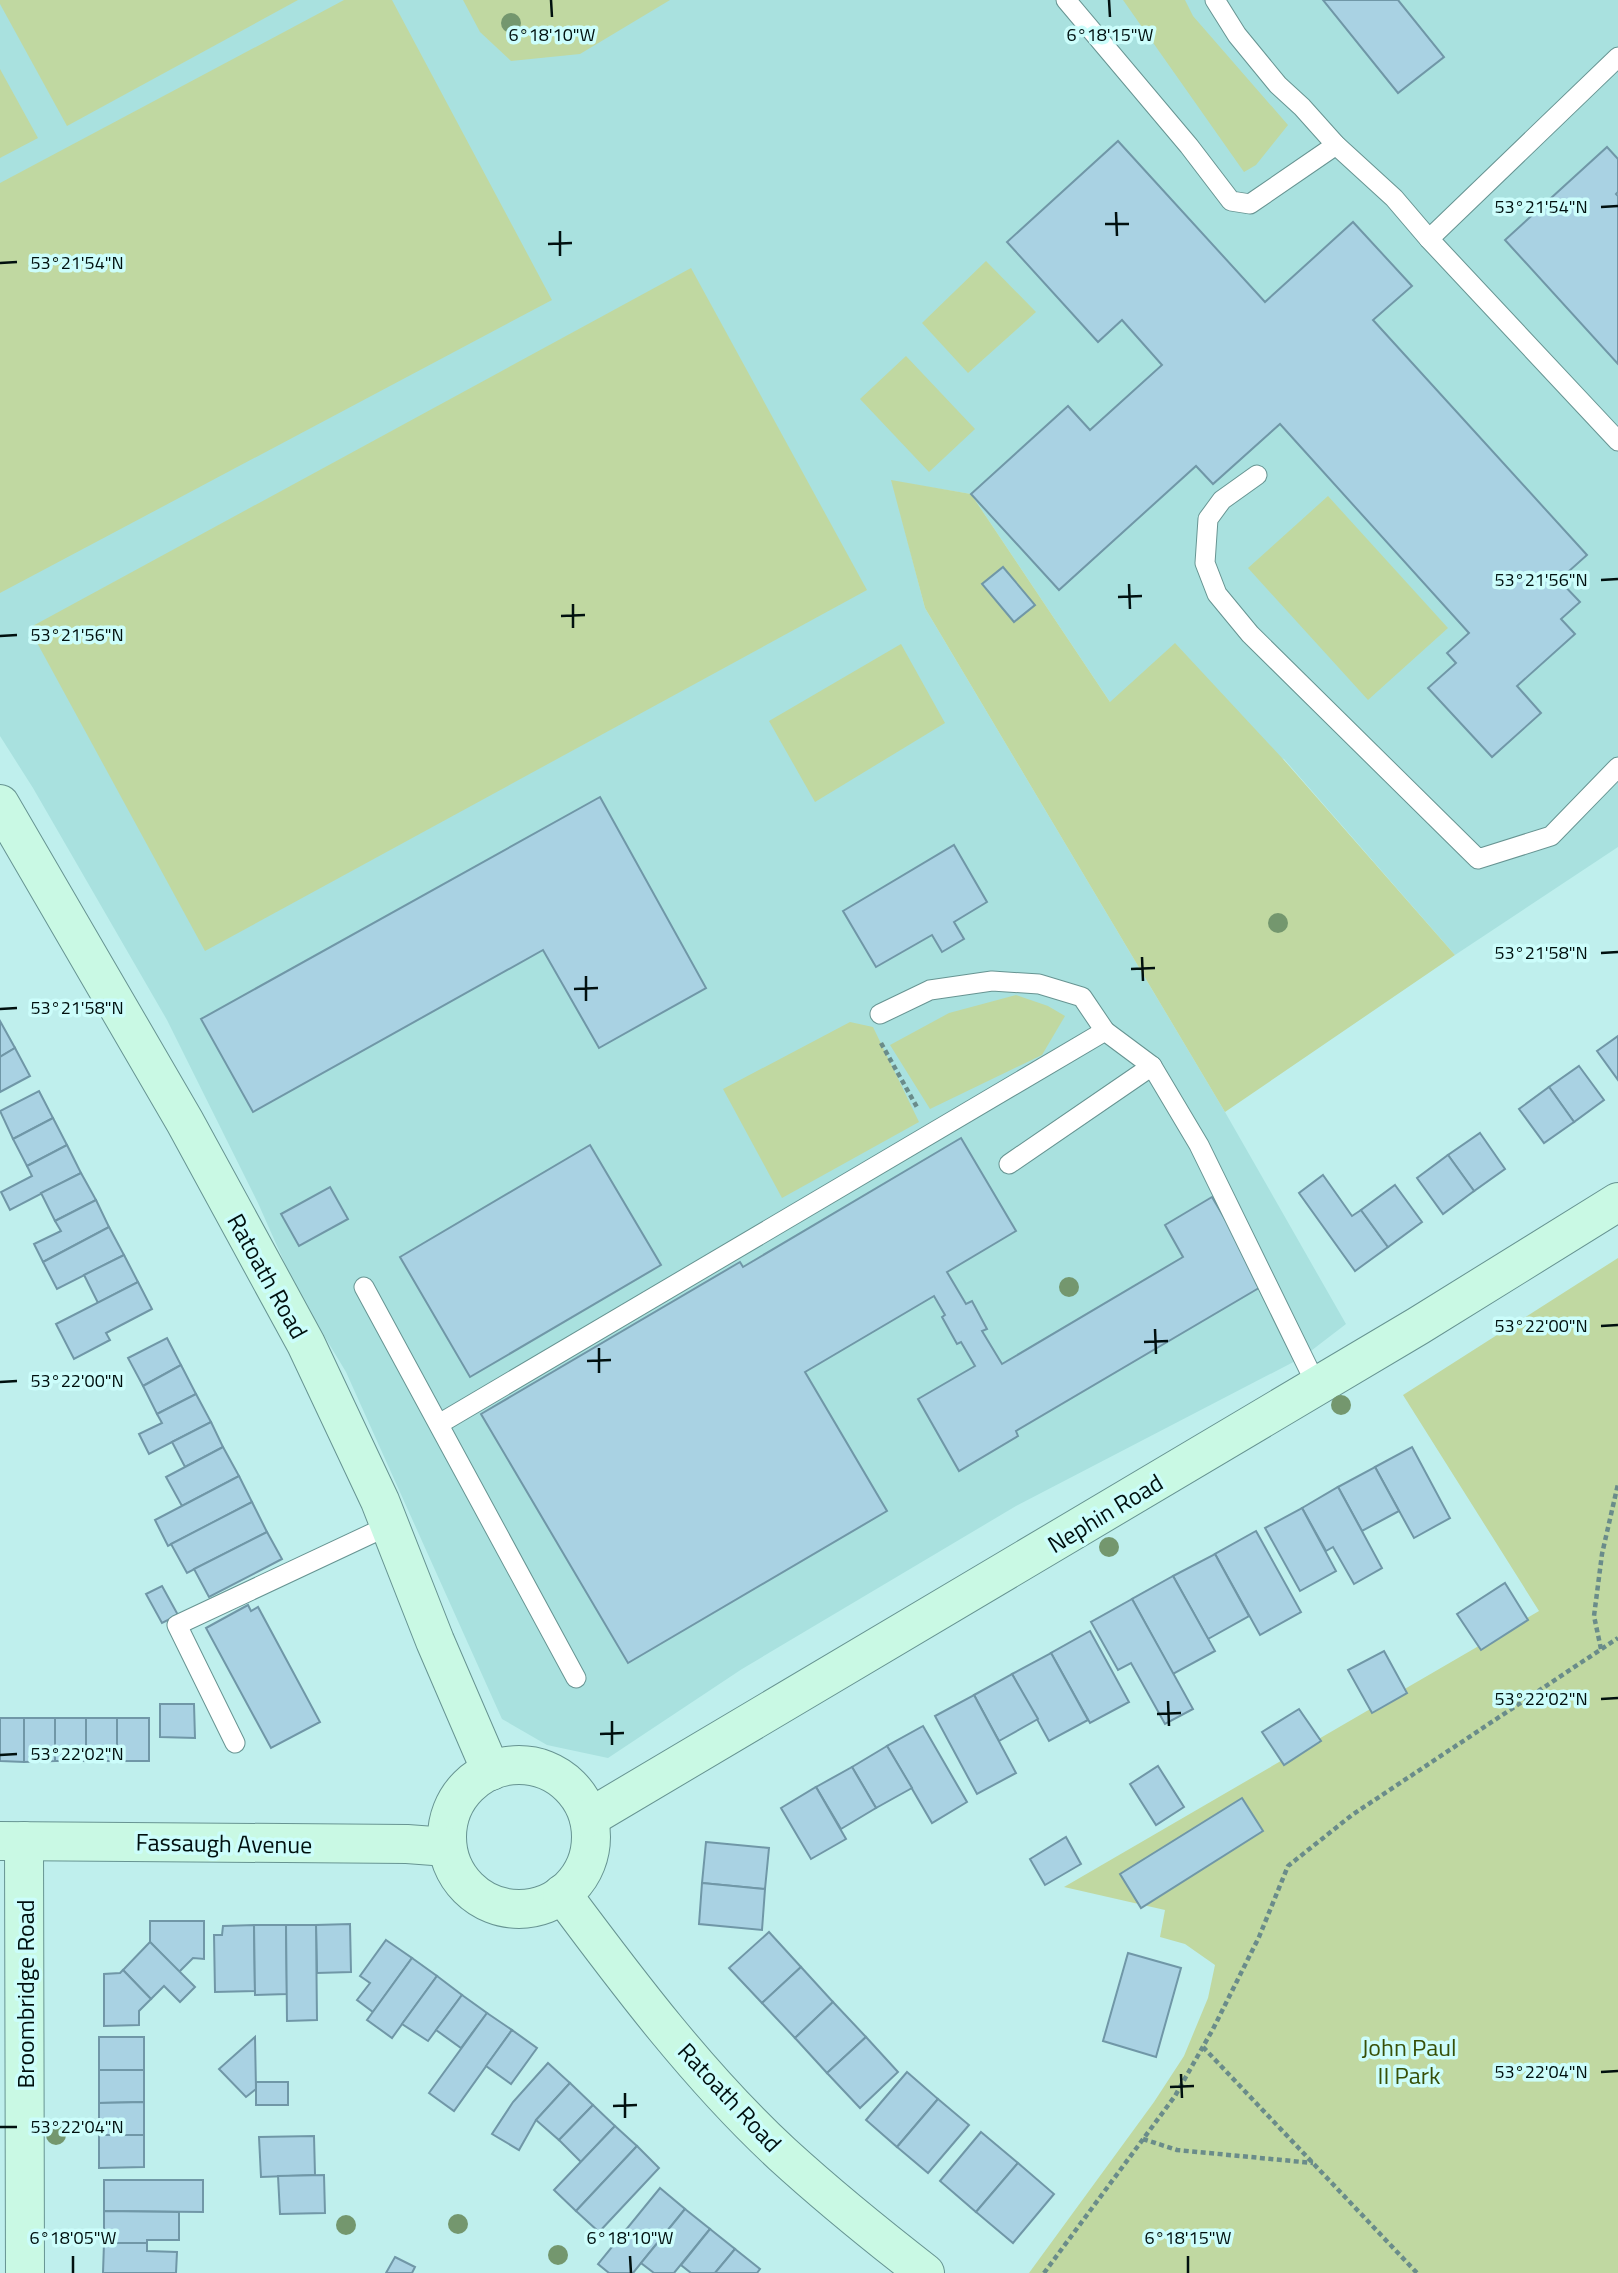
<svg xmlns="http://www.w3.org/2000/svg" width="1618" height="2273" font-family="'Titillium Web',sans-serif">
<style>
.built{fill:#a9e1df}
.green{fill:#c0d8a1}
.building{fill:#a9d2e3;stroke:#7097a7;stroke-width:2}
.lines{fill:none;stroke-linecap:round;stroke-linejoin:round}
.lane-casing{stroke:#679492;stroke-width:21}
.secondary-casing{stroke:#679492;stroke-width:40}
.path{stroke:#6a8c8a;stroke-width:4.5;stroke-dasharray:5 3.5;stroke-linecap:butt}
.lane{stroke:#fff;stroke-width:19}
.secondary{stroke:#c9f9e4;stroke-width:38}
.tree{fill:#74976e}
.ticks{fill:none;stroke:#01100f;stroke-width:2.5}
.labels{text-anchor:middle;dominant-baseline:central;stroke-width:7;stroke-linejoin:round;paint-order:stroke}
.street-label{font-size:24px;fill:#01100f;stroke:#ccfdfb}
.park-label{font-size:24px;fill:#374f07;stroke:#ccfdfb}
.ticks-label{font-size:18px;text-anchor:middle;fill:#01100f;stroke:#ccfdfb;stroke-width:7;stroke-linejoin:round;paint-order:stroke}
</style>
<rect width="100%" height="100%" fill="#bfefed"/>
<!-- built -->
<path class="built" d="M0 0H1618V847L1455 955 1284 759 1110 702 971 494 892 481 925 608 1225 1112 1346 1324 1303 1357 1016 1506 742 1669 608 1758 547 1745 502 1719 346 1372 297 1291 258 1203 167 1020 33 788 0 736Z"/>
<!-- green -->
<g class="green">
<path d="M0 0H298L67 126 0 4Z"/>
<path d="M344 0H392L552 300 0 593V183Z"/>
<path d="M463 0H670L580 54 511 61 480 32Z"/>
<path d="M1123 0H1185L1193 16 1288 125 1256 165 1244 172Z"/>
<path d="M0 69 38 138 0 158Z"/>
<path d="M986 261 1036 312 968 373 922 323Z"/>
<path d="M691 268 867 590 205 951 29 628Z"/>
<path d="M906 356 975 429 929 472 860 399Z"/>
<path d="M891 480 971 494 1110 702 1175 643 1283 759 1455 955 1225 1112 925 608Z"/>
<path d="M1328 496 1448 628 1368 700 1248 568Z"/>
<path d="M901 644 945 723 815 802 769 721Z"/>
<path d="M1016 995 1048 1006 1065 1016 1042 1055 930 1109 890 1045 949 1013Z"/>
<path d="M850 1022 873 1027 919 1122 782 1198 723 1089Z"/>
<path d="M1618 1258V2273H1029L1154 2102 1184 2056 1208 1998 1215 1965 1185 1944 1160 1937 1165 1910 1064 1887 1539 1611 1403 1395Z"/>
</g>
<!-- building -->
<g class="building">
<path d="M1323 0H1398L1444 57 1398 93Z"/>
<path d="M1118 141 1265 302 1353 222 1412 286 1373 320 1587 555 1559 580 1580 602 1561 619 1575 634 1517 686 1541 713 1492 757 1428 688 1456 663 1447 653 1469 633 1280 424 1213 484 1196 466 1059 590 971 494 1068 406 1090 430 1162 365 1122 320 1098 342 1007 242Z"/>
<path d="M1607 147 1618 159V192L1616 194 1618 196V364L1505 240Z"/>
<path d="M1003 567 1035 605 1014 622 982 584Z"/>
<path d="M600 797 706 988 599 1048 543 950 253 1112 201 1019Z"/>
<path d="M954 845 987 902 954 922 964 939 942 952 932 935 876 967 843 911Z"/>
<path d="M0 1021 15 1048 0 1057Z"/>
<path d="M1618 1036V1080L1597 1051Z"/>
<path d="M15 1048 30 1076 0 1092V1057Z"/>
<path d="M1579 1066 1604 1100 1574 1122 1549 1087Z"/>
<path d="M1549 1087 1574 1122 1544 1143 1519 1109Z"/>
<path d="M39 1091 53 1118 13 1139 0 1111Z"/>
<path d="M53 1118 67 1145 27 1166 13 1139Z"/>
<path d="M1480 1133 1505 1169 1474 1191 1448 1155Z"/>
<path d="M961 1138 1016 1231 947 1272 966 1304 972 1301 987 1329 982 1331 1002 1364 1183 1257 1165 1225 1212 1197 1264 1285 1016 1431 1018 1436 959 1471 918 1399 975 1366 961 1342 957 1344 942 1317 945 1315 934 1296 805 1372 887 1511 628 1663 481 1414 740 1262 743 1267Z"/>
<path d="M67 1145 81 1173 10 1210 1 1192 32 1176 27 1166Z"/>
<path d="M590 1145 661 1265 470 1377 400 1257Z"/>
<path d="M1448 1155 1474 1191 1443 1214 1417 1178Z"/>
<path d="M81 1173 96 1200 55 1221 41 1193Z"/>
<path d="M1323 1175 1352 1216 1361 1210 1388 1247 1355 1271 1299 1193Z"/>
<path d="M1395 1185 1422 1222 1388 1247 1361 1210Z"/>
<path d="M330 1187 348 1219 299 1246 281 1214Z"/>
<path d="M96 1200 109 1227 43 1262 34 1244 61 1231 55 1221Z"/>
<path d="M109 1227 124 1255 57 1289 43 1262Z"/>
<path d="M124 1255 138 1282 98 1303 84 1275Z"/>
<path d="M138 1282 152 1309 106 1333 110 1340 74 1359 56 1324Z"/>
<path d="M167 1338 181 1365 143 1386 128 1358Z"/>
<path d="M181 1365 196 1394 157 1414 143 1386Z"/>
<path d="M196 1394 211 1422 149 1454 139 1434 162 1423 157 1414Z"/>
<path d="M211 1422 223 1447 185 1467 172 1442Z"/>
<path d="M223 1447 239 1476 182 1506 166 1477Z"/>
<path d="M1412 1447 1450 1518 1414 1538 1375 1467Z"/>
<path d="M1375 1467 1399 1511 1362 1531 1338 1487Z"/>
<path d="M239 1476 252 1502 168 1546 155 1520Z"/>
<path d="M1338 1487 1382 1568 1354 1584 1333 1547 1326 1551 1302 1508Z"/>
<path d="M252 1502 267 1532 187 1573 171 1544Z"/>
<path d="M1302 1508 1336 1571 1300 1591 1265 1528Z"/>
<path d="M1256 1531 1301 1612 1260 1635 1215 1554Z"/>
<path d="M267 1532 282 1559 209 1597 194 1569Z"/>
<path d="M1215 1554 1249 1616 1208 1639 1173 1576Z"/>
<path d="M1173 1576 1215 1651 1173 1674 1132 1599Z"/>
<path d="M1505 1583 1528 1620 1481 1650 1457 1614Z"/>
<path d="M162 1586 178 1615 162 1623 146 1594Z"/>
<path d="M1132 1599 1193 1709 1165 1724 1131 1663 1118 1670 1091 1622Z"/>
<path d="M248 1605 251 1611 258 1607 320 1722 271 1748 206 1628Z"/>
<path d="M1090 1631 1129 1702 1090 1723 1051 1653Z"/>
<path d="M1384 1651 1407 1693 1372 1713 1348 1670Z"/>
<path d="M1051 1653 1088 1720 1049 1741 1012 1674Z"/>
<path d="M1012 1674 1038 1719 999 1741 974 1695Z"/>
<path d="M974 1695 1016 1773 977 1794 935 1716Z"/>
<path d="M160 1704H194L195 1738 160 1737Z"/>
<path d="M1299 1709 1321 1741 1284 1765 1262 1732Z"/>
<path d="M0 1718H24V1762L0 1761Z"/>
<path d="M24 1718H55V1761L24 1762Z"/>
<rect x="55" y="1718" width="31" height="43"/>
<rect x="86" y="1718" width="31" height="43"/>
<rect x="117" y="1718" width="32" height="43"/>
<path d="M923 1726 967 1802 932 1823 887 1746Z"/>
<path d="M887 1746 912 1788 876 1808 852 1767Z"/>
<path d="M1158 1766 1184 1807 1156 1825 1130 1784Z"/>
<path d="M852 1767 876 1808 841 1829 816 1787Z"/>
<path d="M816 1787 846 1839 811 1859 781 1808Z"/>
<path d="M1242 1798 1263 1831 1141 1908 1120 1874Z"/>
<path d="M1066 1837 1081 1864 1045 1885 1030 1859Z"/>
<path d="M706 1842 769 1848 765 1889 702 1883Z"/>
<path d="M702 1883 765 1889 762 1930 699 1924Z"/>
<path d="M150 1921H204V1959L193 1958 179 1972 150 1942Z"/>
<path d="M350 1924 351 1972 317 1973 316 1925Z"/>
<path d="M254 1925 255 1991 215 1992 214 1935H222L223 1926Z"/>
<path d="M254 1925H286L287 1994 255 1995Z"/>
<path d="M286 1925H316L317 2020 287 2021Z"/>
<path d="M769 1932 801 1967 762 2003 729 1968Z"/>
<path d="M386 1940 412 1958 373 2012 357 2000 370 1983 360 1976Z"/>
<path d="M150 1942 195 1987 180 2002 164 1986 151 1999 123 1970Z"/>
<path d="M1128 1953 1181 1968 1156 2057 1103 2041Z"/>
<path d="M412 1958 437 1976 392 2038 367 2020Z"/>
<path d="M801 1967 833 2002 795 2038 762 2003Z"/>
<path d="M123 1970 151 1999 139 2011V2025L104 2026V1974L120 1973Z"/>
<path d="M437 1976 462 1995 428 2041 402 2024Z"/>
<path d="M462 1995 487 2013 461 2048 436 2030Z"/>
<path d="M833 2002 866 2037 827 2073 795 2038Z"/>
<path d="M487 2013 512 2030 454 2111 429 2093Z"/>
<path d="M512 2030 537 2048 511 2084 486 2066Z"/>
<rect x="99" y="2037" width="45" height="33"/>
<path d="M255 2037 256 2089 246 2097 219 2069Z"/>
<path d="M866 2037 898 2072 860 2108 827 2073Z"/>
<path d="M548 2063 570 2083 536 2120 519 2150 492 2134 513 2102Z"/>
<path d="M99 2070H144V2102L99 2103Z"/>
<path d="M907 2072 938 2099 897 2147 866 2120Z"/>
<rect x="256" y="2082" width="32" height="23"/>
<path d="M570 2083 593 2105 559 2140 536 2120Z"/>
<path d="M938 2099 969 2125 928 2173 897 2147Z"/>
<path d="M144 2102V2135H99V2103Z"/>
<path d="M593 2105 615 2126 581 2162 559 2140Z"/>
<path d="M615 2126 637 2146 576 2211 554 2190Z"/>
<path d="M981 2132 1018 2163 976 2212 940 2181Z"/>
<path d="M99 2135H144V2167L99 2168Z"/>
<path d="M314 2136 315 2175 261 2177 259 2137Z"/>
<path d="M637 2146 659 2168 599 2232 576 2211Z"/>
<path d="M1018 2163 1054 2194 1013 2243 976 2212Z"/>
<path d="M324 2175 325 2213 280 2214 278 2176Z"/>
<path d="M104 2180H203V2212L104 2211Z"/>
<path d="M660 2188 685 2209 633 2273H609L598 2264Z"/>
<path d="M685 2209 710 2229 674 2273H654L641 2263Z"/>
<path d="M104 2211 179 2212V2240H147V2243H104Z"/>
<path d="M710 2229 735 2249 715 2273H691L681 2265Z"/>
<path d="M104 2243H147V2251L177 2252 176 2273H103Z"/>
<path d="M735 2249 760 2269 757 2273H715Z"/>
<path d="M395 2257 415 2267 412 2273H386Z"/>
</g>
<g class="lines">
<defs>
<g id="lane">
<path d="M1066 0 1189 146 1231 201 1250 204 1336 145"/>
<path d="M1215 0 1237 35 1278 85 1302 107 1336 145 1394 198 1429 239 1618 441"/>
<path d="M1429 239 1618 57"/>
<path d="M1257 475 1222 500 1208 519 1205 563 1217 594 1250 634 1478 859 1551 836 1618 767"/>
<path d="M880 1014 930 990 992 981 1039 984 1082 997 1105 1031"/>
<path d="M1009 1164 1152 1066"/>
<path d="M364 1287 576 1678"/>
<path d="M439 1424 1105 1031 1152 1066 1199 1145 1317 1386"/>
<path d="M235 1743 177 1625 390 1525"/>
</g>
<g id="secondary">
<path d="M0 804 185 1122 306 1344 380 1501 435 1641 491 1771"/>
<circle cx="519" cy="1837" r="72"/>
<path d="M589 1818 1418 1326 1618 1202"/>
<path d="M0 1841 407 1844 447 1847"/>
<path d="M24 1841 25 2273"/>
<path d="M562 1894C629 1984 699 2077 782 2154 828 2196 876 2235 925 2273"/>
</g>
</defs>
<!-- lane casing -->
<use href="#lane" class="lane-casing"/>
<!-- secondary casing -->
<use href="#secondary" class="secondary-casing"/>
<!-- path -->
<g class="path">
<path d="M881 1043 918 1109"/>
<path d="M1601 1649 1594 1616 1602 1554 1618 1484"/>
<path d="M1203 2047 1417 2273"/>
<path d="M1143 2139 1177 2150 1313 2163"/>
<path d="M1044 2273 1175 2096 1213 2029 1259 1937 1288 1866 1352 1815 1618 1638"/>
</g>
<!-- lane -->
<use href="#lane" class="lane"/>
<!-- secondary -->
<use href="#secondary" class="secondary"/>
</g>
<!-- trees -->
<g class="tree">
<circle cx="511" cy="23" r="10"/>
<circle cx="1278" cy="923" r="10"/>
<circle cx="1069" cy="1287" r="10"/>
<circle cx="1341" cy="1405" r="10"/>
<circle cx="1109" cy="1547" r="10"/>
<circle cx="56" cy="2135" r="10"/>
<circle cx="458" cy="2224" r="10"/>
<circle cx="346" cy="2225" r="10"/>
<circle cx="558" cy="2255" r="10"/>
</g>
<!-- ticks -->
<path class="ticks" d="M551 0 552 17M1109 0 1110 17M1601 207 1618 206M1116 212 1117 236M1105 224H1129M560 231V256M548 244 572 243M0 263 17 262M1601 580 1618 579M1129 584 1130 609M1118 597 1142 596M573 604V628M561 616 585 615M0 636 17 635M1601 953 1618 952M1142 957 1143 981M1131 969 1155 968M586 976V1001M574 989 598 988M0 1009 17 1008M1601 1326 1618 1325M1155 1329 1156 1354M1144 1342 1168 1341M599 1348V1373M587 1361 611 1360M0 1382 17 1381M1601 1699 1618 1698M1168 1701 1169 1726M1157 1714 1181 1713M612 1721V1745M600 1734 624 1733M0 1755 17 1754M1601 2072 1618 2071M1181 2074 1182 2098M1170 2087 1194 2086M625 2093V2118M613 2106 637 2105M0 2127H17M73 2256V2273M630 2256 631 2273M1188 2256V2273"/>
<g class="labels">
<!-- street labels -->
<g class="street-label">
<text transform="translate(268 1276) rotate(61)">Ratoath Road</text>
<text transform="translate(1105 1513) rotate(-31)">Nephin Road</text>
<text transform="translate(224 1843) rotate(1)">Fassaugh Avenue</text>
<text transform="translate(25 1994) rotate(-90)">Broombridge Road</text>
<text transform="translate(730 2097) rotate(47)">Ratoath Road</text>
</g>
<!-- park labels -->
<g class="park-label">
<text x="1409" y="2047">John Paul<tspan x="1409" dy="28">II Park</tspan></text>
</g>
</g>
<g class="ticks-label">
<text x="552" y="41">6°18'10"W</text>
<text x="1110" y="41">6°18'15"W</text>
<text x="1541" y="213">53°21'54"N</text>
<text x="77" y="269">53°21'54"N</text>
<text x="1541" y="586">53°21'56"N</text>
<text x="77" y="641">53°21'56"N</text>
<text x="1541" y="959">53°21'58"N</text>
<text x="77" y="1014">53°21'58"N</text>
<text x="1541" y="1332">53°22'00"N</text>
<text x="77" y="1387">53°22'00"N</text>
<text x="1541" y="1705">53°22'02"N</text>
<text x="77" y="1760">53°22'02"N</text>
<text x="1541" y="2078">53°22'04"N</text>
<text x="77" y="2133">53°22'04"N</text>
<text x="73" y="2244">6°18'05"W</text>
<text x="630" y="2244">6°18'10"W</text>
<text x="1188" y="2244">6°18'15"W</text>
</g>
</svg>
